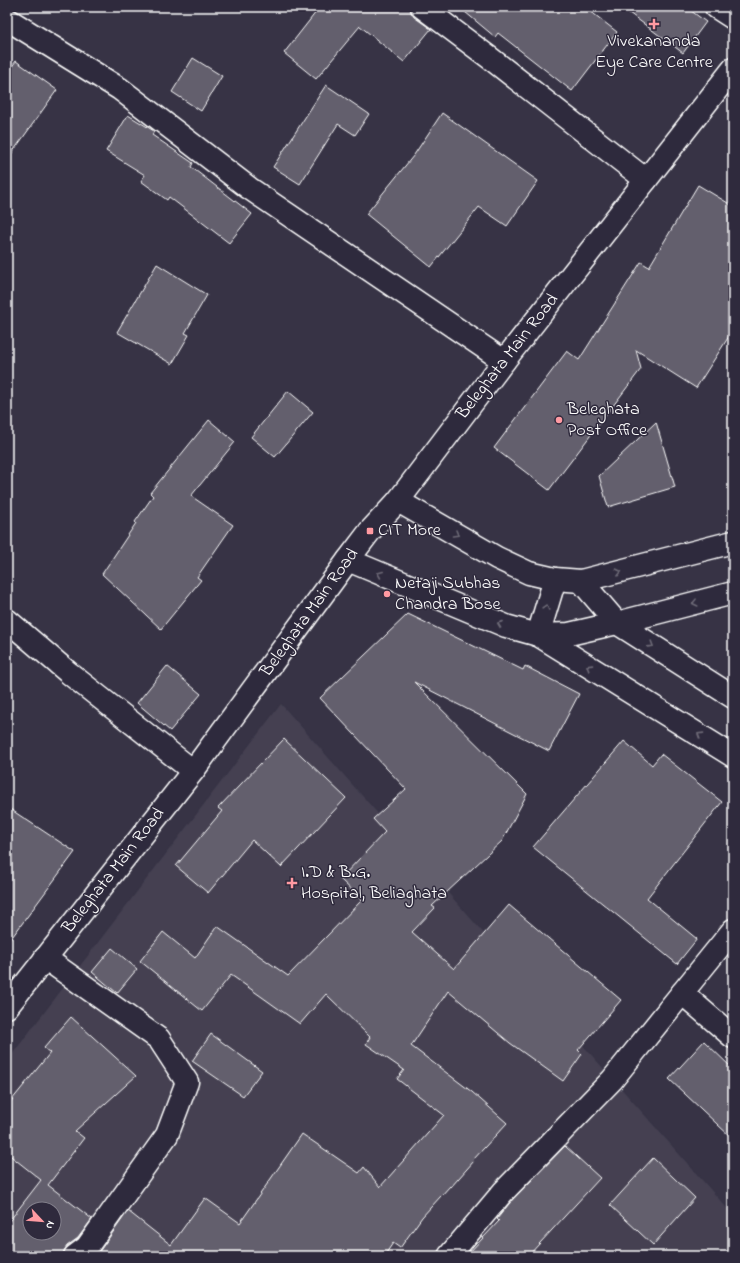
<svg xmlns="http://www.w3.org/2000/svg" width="740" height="1263" font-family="'Indie Flower',sans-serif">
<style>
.built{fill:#444051;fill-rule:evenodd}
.building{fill:#635f6d;stroke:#fff;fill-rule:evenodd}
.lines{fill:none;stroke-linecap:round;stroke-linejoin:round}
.street-casing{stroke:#fff;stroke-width:25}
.secondary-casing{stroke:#fff;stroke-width:25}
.street{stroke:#2f2a3d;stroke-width:22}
.secondary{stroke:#2f2a3d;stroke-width:22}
.oneway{stroke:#6d6a77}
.poi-dot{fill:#ff9aa2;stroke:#2f2a3d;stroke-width:1.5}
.labels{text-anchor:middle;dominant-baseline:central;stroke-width:3;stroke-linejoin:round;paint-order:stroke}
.poi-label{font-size:18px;fill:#fff;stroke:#2f2a3d;text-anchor:start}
.street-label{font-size:18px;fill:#fff;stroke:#2f2a3d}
</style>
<rect width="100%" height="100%" fill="#373345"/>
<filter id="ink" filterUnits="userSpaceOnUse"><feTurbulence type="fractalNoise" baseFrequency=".025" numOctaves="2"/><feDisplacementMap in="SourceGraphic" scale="8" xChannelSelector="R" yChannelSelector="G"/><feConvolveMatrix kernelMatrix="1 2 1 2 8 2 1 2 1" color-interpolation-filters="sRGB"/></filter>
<g filter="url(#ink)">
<!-- built -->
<path class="built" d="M281 704 733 1215V1256H7V1061ZM30 1209H54V1233H30Z"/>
<!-- building -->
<g class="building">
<path d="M320 7H410L411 12 414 17 431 29 404 62 360 26 316 79 284 53Z"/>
<path d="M459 7H585L617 32 572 91 498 33 495 37Z"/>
<path d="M621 7H686L706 22 683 53Z"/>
<path d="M193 58 222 76 201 111 172 92Z"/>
<path d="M16 61 57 90 7 160V73Z"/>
<path d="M326 85 369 114 355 135 338 124 300 184 273 167Z"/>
<path d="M442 113 538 181 507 226 479 207 431 267 366 214 414 155Z"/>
<path d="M128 115 154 131 152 135 193 163 191 167 252 214 229 243 169 197 167 200 141 181 145 175 106 151Z"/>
<path d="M698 185 733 206V330L696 388 636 350 641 369 549 490 494 448 567 351 579 360 641 262 649 267Z"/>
<path d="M157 264 207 295 185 333 189 335 172 364 117 332Z"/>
<path d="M288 391 313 412 275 457 251 437Z"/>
<path d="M209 420 235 442 191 496 233 525 197 577 201 580 161 629 102 574 136 523 135 522 153 496 150 493Z"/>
<path d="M656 422 675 487 608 507 599 476Z"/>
<path d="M408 614 523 670 525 666 579 694 549 751 414 682 527 794 502 841 432 906 435 908 412 932 454 969 509 905 621 1000 578 1050 582 1054 563 1081 510 1043 448 991 411 1046 472 1092 507 1123 473 1160 474 1161 451 1187 450 1186 422 1217 400 1248 393 1243 384 1256H96L128 1211 171 1245 205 1198 240 1223 302 1134 359 1173 364 1167 380 1187 444 1115 397 1079 404 1070 366 1044 370 1037 326 994 300 1024 231 975 202 1011 140 961 163 932 195 958 217 926 288 976 362 900 340 879 385 832 373 819 406 789 320 698Z"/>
<path d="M167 666 201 694 170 731 137 703Z"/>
<path d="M284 739 346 798 281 867 252 840 208 893 176 866 222 811 218 808Z"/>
<path d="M624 741 652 765 661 754 722 802 647 898 697 939 677 964 533 847Z"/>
<path d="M7 807 75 852 7 944Z"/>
<path d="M112 948 137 969 117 993 92 972Z"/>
<path d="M71 1017 136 1076 75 1131 84 1138 48 1185 92 1219 78 1238 67 1246 64 1251 63 1256H7V1224L41 1180 7 1153V1106L50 1053 44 1048ZM30 1209H54V1233H30Z"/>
<path d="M211 1034 262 1071 243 1096 192 1061Z"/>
<path d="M704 1041 733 1069V1139L669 1079Z"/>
<path d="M565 1146 600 1178 528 1256H466L499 1221 497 1219 512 1200Z"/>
<path d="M653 1158 695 1198 653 1245 610 1205Z"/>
</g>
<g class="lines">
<defs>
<g id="street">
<path d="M422 7 490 58 646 180"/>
<path d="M716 7 733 18"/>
<path d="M7 19 120 89 249 188 504 361"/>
<path d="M7 620 69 673 193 771"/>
<path d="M733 930 682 993 733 1037"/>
<path d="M45 958 159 1039 187 1082 167 1135 87 1247 75 1256"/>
<path d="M449 1256 503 1192 612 1080 682 993"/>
</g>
<g id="secondary">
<path d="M398 501 497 558 529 573 555 579 581 581 733 542"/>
<path d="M348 560 506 626 538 635 569 634 617 623 733 593"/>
<path d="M581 581 617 623 733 697"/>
<path d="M538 635 733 756"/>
<path d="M538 635 555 579"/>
<path d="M7 1007 193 771 348 560 370 531 398 501 504 361 733 69"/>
</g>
</defs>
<!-- street casing -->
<use href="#street" class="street-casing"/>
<!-- secondary casing -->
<use href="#secondary" class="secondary-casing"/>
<!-- street -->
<use href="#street" class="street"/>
<!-- secondary -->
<use href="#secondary" class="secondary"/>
</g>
<!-- one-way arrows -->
<defs><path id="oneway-chevron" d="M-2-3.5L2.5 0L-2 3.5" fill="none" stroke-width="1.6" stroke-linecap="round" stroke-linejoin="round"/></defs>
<g class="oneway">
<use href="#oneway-chevron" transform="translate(456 534) rotate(30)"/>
<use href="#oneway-chevron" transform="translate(619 572) rotate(-14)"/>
<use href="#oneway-chevron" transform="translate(380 574) rotate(-157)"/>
<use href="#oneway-chevron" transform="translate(695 603) rotate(166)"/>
<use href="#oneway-chevron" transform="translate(546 607) rotate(-73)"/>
<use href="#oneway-chevron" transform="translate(500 624) rotate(-159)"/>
<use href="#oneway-chevron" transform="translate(651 645) rotate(32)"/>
<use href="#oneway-chevron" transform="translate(589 667) rotate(-148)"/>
<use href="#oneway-chevron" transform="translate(700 735) rotate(-148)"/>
</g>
</g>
<!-- markers -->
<g class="poi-dot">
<path d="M652 18h4v4h4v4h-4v4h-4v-4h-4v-4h4z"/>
<circle cx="559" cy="420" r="4"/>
<rect x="366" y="527" width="8" height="8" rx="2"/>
<circle cx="387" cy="594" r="4"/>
<path d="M290 877h4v4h4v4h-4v4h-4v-4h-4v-4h4z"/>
</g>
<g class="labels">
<!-- poi labels -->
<g class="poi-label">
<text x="654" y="42" text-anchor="middle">Vivekananda<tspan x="654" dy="21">Eye Care Centre</tspan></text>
<text x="567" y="410">Beleghata<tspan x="567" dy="21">Post Office</tspan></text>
<text x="378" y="531">CIT More</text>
<text x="395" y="584">Netaji Subhas<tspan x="395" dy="21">Chandra Bose</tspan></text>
<text x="301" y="873">I.D &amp; B.G.<tspan x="301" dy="21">Hospital, Beliaghata</tspan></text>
</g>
<!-- street labels -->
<g class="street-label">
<text transform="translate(508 357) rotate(-52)">Beleghata Main Road</text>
<text transform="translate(310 613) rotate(-54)">Beleghata Main Road</text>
<text transform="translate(114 871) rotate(-52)">Beleghata Main Road</text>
</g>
</g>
<!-- margin -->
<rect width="740" height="1263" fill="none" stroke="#2f2a3d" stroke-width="24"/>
<rect x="12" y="12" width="716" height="1239" fill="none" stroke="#fff" stroke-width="1.5" filter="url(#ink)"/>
<!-- north arrow -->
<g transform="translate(42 1221) rotate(116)"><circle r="19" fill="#2f2a3d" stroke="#827f8b"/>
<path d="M0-3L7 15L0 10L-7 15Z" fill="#ff9aa2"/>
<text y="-6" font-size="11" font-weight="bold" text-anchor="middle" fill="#ffffff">N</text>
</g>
</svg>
